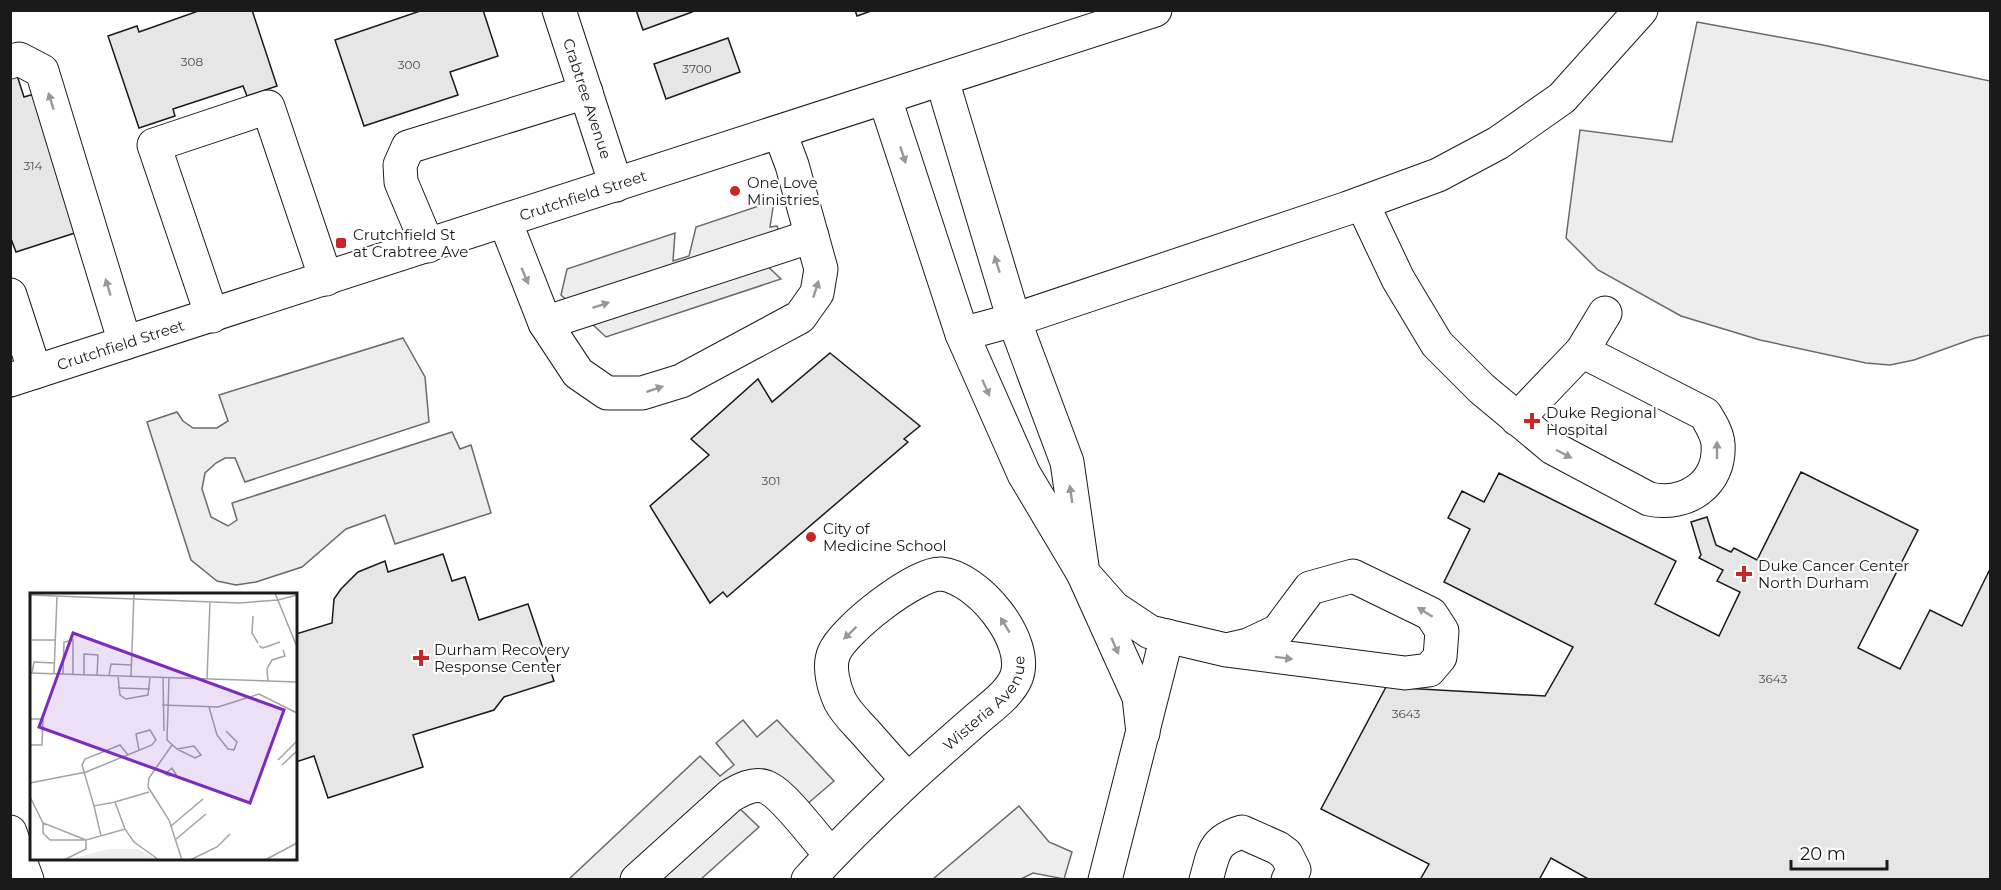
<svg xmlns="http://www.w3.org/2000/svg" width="2001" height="890" font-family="Montserrat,sans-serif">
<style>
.built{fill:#ededed;stroke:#6a6a6a;stroke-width:1.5}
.building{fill:#e6e6e6;stroke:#1a1a1a;stroke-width:1.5}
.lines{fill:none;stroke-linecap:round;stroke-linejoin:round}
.minor-casing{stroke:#1a1a1a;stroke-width:35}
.minor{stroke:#fff;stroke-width:33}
.oneway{fill:#989898}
.poi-dot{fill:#c62828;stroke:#fff;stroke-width:2}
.labels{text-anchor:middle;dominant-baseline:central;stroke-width:4.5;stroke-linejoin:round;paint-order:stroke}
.number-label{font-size:12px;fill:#4d4d4d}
.street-label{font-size:15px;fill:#1a1a1a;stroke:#fff}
.poi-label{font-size:15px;fill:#1a1a1a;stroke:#fff;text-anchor:start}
.inset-road{fill:none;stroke:#a3a3a3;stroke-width:1.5}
.view{fill:#7b2cbf;fill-opacity:0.15;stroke:#7b2cbf;stroke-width:3}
.inset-edge{fill:none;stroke:#1a1a1a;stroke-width:3}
</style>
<rect width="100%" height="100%" fill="#fff"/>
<!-- built -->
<g class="built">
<path d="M1697 22 1823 45 1990 81V335L1975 338 1914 360 1890 365 1866 363 1760 340 1681 316 1598 270 1566 238 1580 130 1672 142Z"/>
<path d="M774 201 770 227 777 226 786 251 761 260 781 279 606 337 561 295 567 269 675 233 673 261 689 256 696 227Z"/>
<path d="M403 338 425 377 429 422 245 482 235 458H225L216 463 205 473 202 489 211 517 228 526 237 520 232 503 452 432 460 449 471 445 491 513 395 544 385 515 346 529 302 567 256 582 236 585 217 581 191 560 147 422 177 412 183 421 193 428H217L228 421 219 395Z"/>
<path d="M743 720 757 737 777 720 834 781 785 823 757 789 737 806 759 827 701 879 568 880 700 756 720 776 734 765 716 743Z"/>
<path d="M1019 806 1049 842 1072 852 1064 879 1033 873 1021 879H933Z"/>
</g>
<!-- building -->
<g class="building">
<path d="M201 10H252L277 86 247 96 243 86 173 109 175 116 139 128 108 36 137 26 139 32Z"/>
<path d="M423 10H483L498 56 450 72 458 95 364 126 335 40Z"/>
<path d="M636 10H691L692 12 643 30Z"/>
<path d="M855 10H874L857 16Z"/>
<path d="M728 38 740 72 666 99 654 64Z"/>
<path d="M15 69 24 97 34 94 78 232 16 252 10 236V70Z"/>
<path d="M830 353 920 426 904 439 908 442 727 597 723 592 710 603 650 506 709 455 691 439 758 379 772 402Z"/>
<path d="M1801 472 1918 530 1858 648 1900 669 1930 610 1962 626 1990 569V880H1590L1551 858 1539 880H1420L1429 864 1321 809 1386 687 1545 696 1573 647 1444 582 1470 529 1448 518 1462 491 1484 502 1499 473 1676 561 1655 604 1719 636 1740 592 1717 581 1723 570 1699 558 1701 555 1691 522 1707 517 1716 545 1731 552 1734 548 1757 560Z"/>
<path d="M443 554 452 581 465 577 479 620 528 604 554 681 504 697 494 710 413 735 423 767 328 798 314 756 296 762V634L332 623 334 599 341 589 358 572 385 561 388 572Z"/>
</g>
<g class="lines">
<defs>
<g id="minor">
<path id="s1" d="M559 10 616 185"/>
<path d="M10 62 19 59 42 71 125 343"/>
<path d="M942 80 1014 320 1067 462 1083 573 1114 608 1150 632 1226 650 1405 673 1429 670 1440 657 1442 631 1431 614 1353 576 1310 588 1278 631 1248 645 1226 650"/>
<path d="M885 99 962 334 1024 474 1083 573 1139 697 1143 733"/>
<path d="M1362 203 1398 279 1437 344 1482 389 1553 448 1649 499C1686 507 1721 484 1718 444 1717 433 1711 424 1705 414L1582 351"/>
<path d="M505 221 545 323 578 373 607 393H642L681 381 800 317 817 293 821 269 792 165 780 133"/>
<path d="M428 246 401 182 400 165 408 147 586 92"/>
<path d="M10 295 35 372"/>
<path d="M212 316 154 145 268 107 326 279"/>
<path d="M545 323 812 236"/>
<path d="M962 334 1014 320 1348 208 1438 175 1498 143 1562 98 1641 10"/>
<path id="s2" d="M10 380 1155 10"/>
<path d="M1517 419 1582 351 1605 313"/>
<path d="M10 832 27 880"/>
<path d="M637 880 730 796C740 790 754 782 766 787 784 794 816 839 831 855"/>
<path id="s3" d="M808 880C840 845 874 812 908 780 931 759 955 738 979 717 992 706 1009 694 1016 678 1031 641 977 577 941 574 916 573 843 630 834 653 828 667 834 688 840 701 846 713 857 723 866 733 880 749 894 765 908 780"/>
<path d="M1105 880 1167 636"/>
<path d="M1206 880C1214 852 1213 841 1242 832L1278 848 1286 854 1294 870 1288 880"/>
</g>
</defs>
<!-- minor casing -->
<use href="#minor" class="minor-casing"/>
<!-- minor -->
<use href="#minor" class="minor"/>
</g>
<!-- one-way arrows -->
<defs><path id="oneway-solid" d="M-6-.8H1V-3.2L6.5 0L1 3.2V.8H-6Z" transform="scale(1.5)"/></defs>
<g class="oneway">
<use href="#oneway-solid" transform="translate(51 101) rotate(-107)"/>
<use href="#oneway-solid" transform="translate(903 155) rotate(72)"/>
<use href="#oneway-solid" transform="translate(997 264) rotate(-107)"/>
<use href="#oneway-solid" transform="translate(525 276) rotate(67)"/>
<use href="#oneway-solid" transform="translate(108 287) rotate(-107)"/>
<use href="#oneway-solid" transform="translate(816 289) rotate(-72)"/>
<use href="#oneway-solid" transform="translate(601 305) rotate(-18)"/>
<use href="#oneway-solid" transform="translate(986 388) rotate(66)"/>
<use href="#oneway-solid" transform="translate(655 389) rotate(-18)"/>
<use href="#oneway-solid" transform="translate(1717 450) rotate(-90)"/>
<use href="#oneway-solid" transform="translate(1564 454) rotate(28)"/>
<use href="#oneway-solid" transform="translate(1071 494) rotate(-98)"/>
<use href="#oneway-solid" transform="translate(1425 612) rotate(-148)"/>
<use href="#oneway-solid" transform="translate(1005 625) rotate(-121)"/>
<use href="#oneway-solid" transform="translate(850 633) rotate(136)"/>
<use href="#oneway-solid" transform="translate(1115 646) rotate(66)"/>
<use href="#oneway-solid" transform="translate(1284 658) rotate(7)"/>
</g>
<!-- markers -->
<g class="poi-dot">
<circle cx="735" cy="191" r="6"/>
<rect x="335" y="237" width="12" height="12" rx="3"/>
<path d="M1529 412h6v6h6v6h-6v6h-6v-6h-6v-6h6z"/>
<circle cx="811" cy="537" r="6"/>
<path d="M1741 565h6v6h6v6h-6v6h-6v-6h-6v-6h6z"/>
<path d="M418 649h6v6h6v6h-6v6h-6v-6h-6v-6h6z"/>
</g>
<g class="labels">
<!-- number labels -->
<g class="number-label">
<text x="192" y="61">308</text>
<text x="409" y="64">300</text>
<text x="697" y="68">3700</text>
<text x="33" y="165">314</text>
<text x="771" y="480">301</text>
<text x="1773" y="678">3643</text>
<text x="1406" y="713">3643</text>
</g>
<!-- street labels -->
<g class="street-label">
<text stroke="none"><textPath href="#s1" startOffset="93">Crabtree Avenue</textPath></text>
<text stroke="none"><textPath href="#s2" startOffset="602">Crutchfield Street</textPath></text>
<text stroke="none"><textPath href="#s2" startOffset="116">Crutchfield Street</textPath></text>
<text stroke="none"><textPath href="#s3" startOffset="252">Wisteria Avenue</textPath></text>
</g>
<!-- poi labels -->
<g class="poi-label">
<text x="747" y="182">One Love<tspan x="747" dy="17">Ministries</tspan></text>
<text x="353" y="234">Crutchfield St<tspan x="353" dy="17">at Crabtree Ave</tspan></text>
<text x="1546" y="412">Duke Regional<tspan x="1546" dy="17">Hospital</tspan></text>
<text x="823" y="528">City of<tspan x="823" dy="17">Medicine School</tspan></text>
<text x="1758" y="565">Duke Cancer Center<tspan x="1758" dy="17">North Durham</tspan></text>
<text x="434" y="649">Durham Recovery<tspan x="434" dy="17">Response Center</tspan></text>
</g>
</g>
<!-- overview -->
<g transform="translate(30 593)">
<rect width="267" height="267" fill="#fff"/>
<path d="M79 256H108L127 267H36Z" fill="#ededed"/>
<path class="inset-road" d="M245 0 267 54M0 2 209 10 248 7M248 7 267 2M223 23 222 40 228 50M2 47H25M229 53 233 55 250 49M0 80 267 89M2 80 4 69 24 70M24 81 27 3M33 81 34 49 43 47V81M54 82V61L68 62 67 82M79 83 81 71 101 72M88 83 90 102 96 106 118 102 120 84M101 83 104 0M133 85 134 138M139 85 137 147 147 156 165 165 171 162 164 153 147 156M177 86 180 9M238 88 237 76 242 67 255 63 253 57M88 95 120 96M132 112 188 114 229 101 267 120M179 114 187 142 198 156 204 157 207 149 196 138M0 126H13L12 152H0M142 152 119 185 118 194 139 227 152 267M248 167 267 148M252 172 267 158M126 175 135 181 139 183 146 181 142 175 135 181M0 190 56 179 122 152 126 147 120 137 106 141 109 157M0 204 13 230 56 247H20L13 240V230M85 209 119 199M64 213 71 243M141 233 173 206M95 236 85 209 64 213 52 172 55 166 90 152 98 162M145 247 176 221M34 267 56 256V247L95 236 104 249 129 267M160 267 187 254 200 241M235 267 267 250"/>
<path class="view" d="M43 40 254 117 220 210 9 134Z"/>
<rect width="267" height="267" class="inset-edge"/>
</g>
<!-- border -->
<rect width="2001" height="890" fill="none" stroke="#1a1a1a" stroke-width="24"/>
<!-- scale -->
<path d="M1791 860v9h96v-9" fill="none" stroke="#1a1a1a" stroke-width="3"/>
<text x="1800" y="860" font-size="18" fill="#1a1a1a" stroke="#ffffff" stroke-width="4.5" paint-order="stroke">20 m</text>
</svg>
